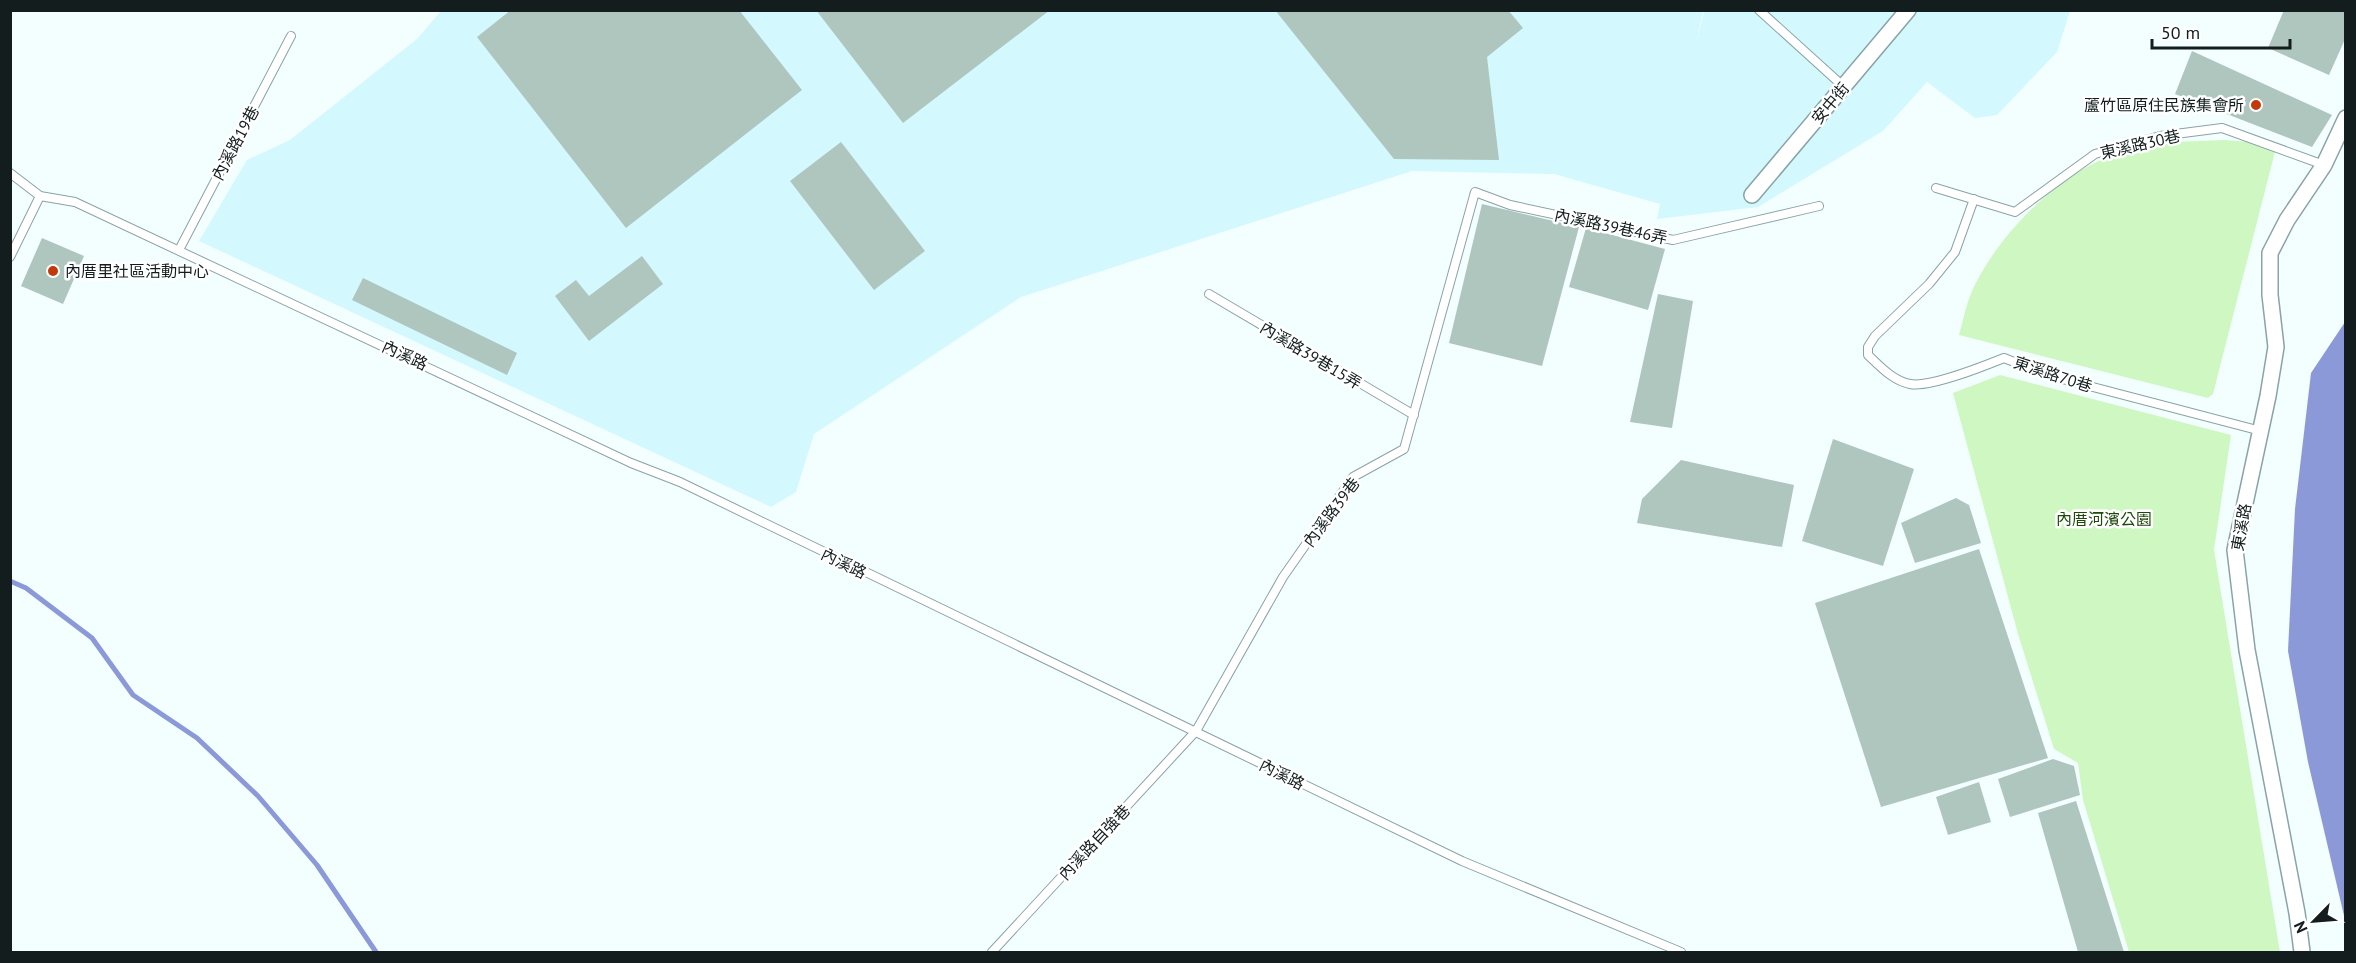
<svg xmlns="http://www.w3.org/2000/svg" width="2356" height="963" font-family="'PT Sans','Noto Sans TC',sans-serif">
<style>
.built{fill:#d3f8fd}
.green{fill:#cff7c2}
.water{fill:#8c99d8}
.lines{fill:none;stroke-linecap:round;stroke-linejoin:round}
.stream{stroke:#8c99d8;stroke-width:5}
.building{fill:#aec6bd}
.lane-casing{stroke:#8aa3a6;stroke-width:10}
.street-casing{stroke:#8aa3a6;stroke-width:18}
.lane{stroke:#fff;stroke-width:8}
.street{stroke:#fff;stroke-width:15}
.poi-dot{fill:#c2390a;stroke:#fff;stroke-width:2}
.labels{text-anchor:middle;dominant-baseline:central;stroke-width:5;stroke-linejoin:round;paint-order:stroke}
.street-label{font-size:16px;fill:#131d1e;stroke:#fff}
.poi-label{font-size:16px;fill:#131d1e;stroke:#fff;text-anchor:end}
.park-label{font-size:16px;fill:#1e480c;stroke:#fff}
</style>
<rect width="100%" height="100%" fill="#f3feff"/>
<!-- built -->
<path class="built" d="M441 11H1703L1694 52 1704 11H2070L2057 52 1997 115 1975 118 1927 82 1883 131 1758 207 1657 219 1660 204 1554 174 1412 171 1021 297 814 434 796 492 771 507 199 241 247 160 290 140 417 39Z"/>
<!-- green -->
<g class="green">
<path d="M2224 140 2277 144 2213 394 2208 398 1959 335C1963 321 1966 305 1972 291 1998 234 2062 169 2124 151 2156 142 2190 141 2224 140Z"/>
<path d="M2000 375 2231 435 2214 550 2280 952H2129L2083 800 2078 763 2054 749 2018 634 1953 393Z"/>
</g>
<!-- water -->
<path class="water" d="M2345 322V920L2308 762 2288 651 2295 509 2311 373Z"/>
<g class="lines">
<!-- stream -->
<path class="stream" d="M10 581 26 588 92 638 133 695 197 738 258 796 317 865 376 952"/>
</g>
<!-- building -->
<g class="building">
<path d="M511 10H739L802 90 626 228 477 37Z"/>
<path d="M816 10H1050L903 123Z"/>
<path d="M1275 10H1508L1523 28 1487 57 1499 160 1394 159Z"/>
<path d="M2284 10H2346V37L2329 75 2268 48Z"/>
<path d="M2192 51 2332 115 2312 147 2175 94Z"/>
<path d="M841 142 925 251 874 290 790 181Z"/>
<path d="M1482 204 1579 227 1542 366 1449 343Z"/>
<path d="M1586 228 1665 249 1648 310 1569 287Z"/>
<path d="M42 238 84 256 63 304 21 286Z"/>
<path d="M642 256 663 284 589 341 555 296 576 280 589 296Z"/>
<path d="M363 278 517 353 507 375 352 300Z"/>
<path d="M1658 294 1693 301 1672 428 1630 422Z"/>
<path d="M1833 439 1914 469 1883 566 1802 541Z"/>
<path d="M1681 460 1794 485 1782 547 1637 523 1642 499Z"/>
<path d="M1956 498 1969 505 1981 543 1915 563 1901 523Z"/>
<path d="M1979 549 2048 758 1881 807 1815 603Z"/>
<path d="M2053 759 2074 766 2080 795 2010 817 1998 779Z"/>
<path d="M1979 782 1991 822 1948 835 1936 797Z"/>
<path d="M2076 801 2124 952H2078L2038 813Z"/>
</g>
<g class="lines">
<defs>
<g id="lane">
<path d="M1759 10 1844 87"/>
<path d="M10 173 40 196 75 202 631 463 680 482 1462 861 1681 952"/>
<path d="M1936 188 2015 212 2095 154 2160 136 2222 128 2324 165"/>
<path d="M1974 199 1955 252 1929 284 1875 336 1868 347V355C1880 366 1893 381 1910 384 1930 388 1984 366 2004 358L2047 375 2261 431"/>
<path d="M179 250 291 36"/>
<path d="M10 257 40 196"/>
<path d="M1209 294 1414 415"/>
<path d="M992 952 1196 731 1283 577 1353 477 1404 449 1475 192 1510 205 1673 240 1819 206"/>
</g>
<g id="street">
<path d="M1752 195 1908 10"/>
<path d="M2302 952 2297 913 2247 650 2235 550 2268 396 2276 347 2270 295V253L2287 220 2324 165 2346 118"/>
</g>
</defs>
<!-- lane casing -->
<use href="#lane" class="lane-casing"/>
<!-- street casing -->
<use href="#street" class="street-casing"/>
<!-- lane -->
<use href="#lane" class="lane"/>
<!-- street -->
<use href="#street" class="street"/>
</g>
<!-- markers -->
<g class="poi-dot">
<circle cx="2256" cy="105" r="6"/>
<circle cx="53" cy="271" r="6"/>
</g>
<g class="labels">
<!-- street labels -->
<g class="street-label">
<text transform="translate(1830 103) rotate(-50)">安中街</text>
<text transform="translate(235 143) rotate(-62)">內溪路19巷</text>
<text transform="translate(2140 144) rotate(-13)">東溪路30巷</text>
<text transform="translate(1611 226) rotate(12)">內溪路39巷46弄</text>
<text transform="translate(405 355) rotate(25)">內溪路</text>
<text transform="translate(1311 355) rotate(31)">內溪路39巷15弄</text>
<text transform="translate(2053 374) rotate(18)">東溪路70巷</text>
<text transform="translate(1331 512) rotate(-53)">內溪路39巷</text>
<text transform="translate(2241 527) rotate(-80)">東溪路</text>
<text transform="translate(844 563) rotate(26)">內溪路</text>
<text transform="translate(1282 774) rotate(27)">內溪路</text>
<text transform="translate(1094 842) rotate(-47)">內溪路自強巷</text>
</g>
<!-- poi labels -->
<g class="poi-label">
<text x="2244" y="105">蘆竹區原住民族集會所</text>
<text x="65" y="271" text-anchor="start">內厝里社區活動中心</text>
</g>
<!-- park labels -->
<g class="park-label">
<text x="2104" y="519">內厝河濱公園</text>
</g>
</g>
<!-- border -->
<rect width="2356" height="963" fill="none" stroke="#131d1e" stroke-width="24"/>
<!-- north arrow -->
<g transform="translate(2314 921) rotate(245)" stroke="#ffffff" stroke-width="4.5" paint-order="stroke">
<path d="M0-4.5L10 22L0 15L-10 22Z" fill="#131d1e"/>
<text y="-9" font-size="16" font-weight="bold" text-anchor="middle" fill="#131d1e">N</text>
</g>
<!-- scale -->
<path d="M2152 39v9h138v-9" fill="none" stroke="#131d1e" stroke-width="3"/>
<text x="2161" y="39" font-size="18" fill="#131d1e" stroke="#ffffff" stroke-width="4.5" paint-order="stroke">50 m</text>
</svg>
